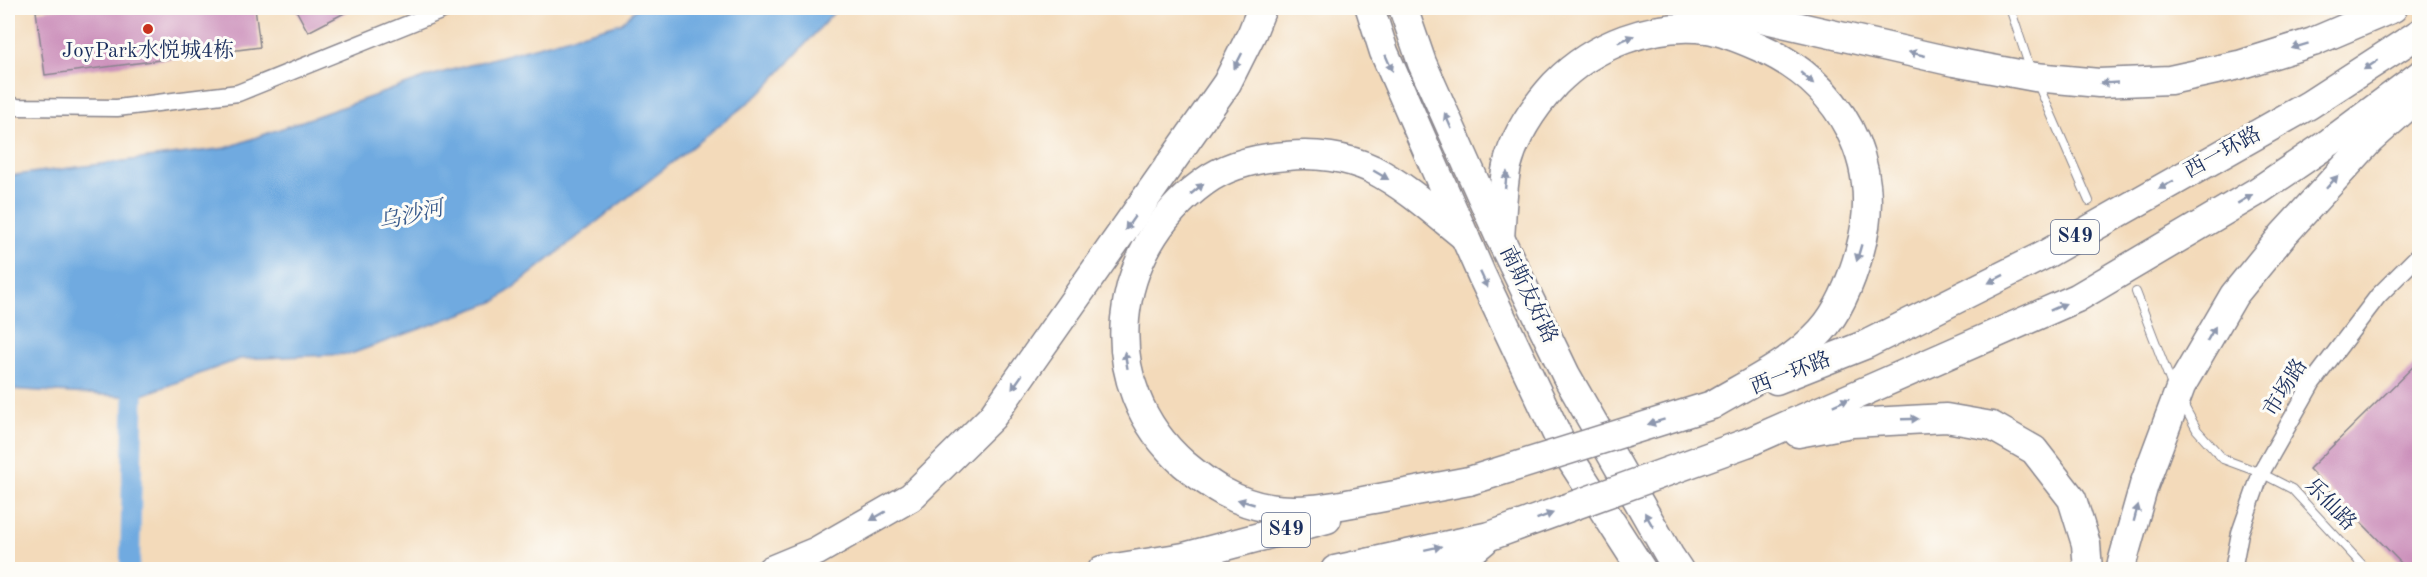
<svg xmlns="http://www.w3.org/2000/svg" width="2427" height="577" font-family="'Old Standard TT','Noto Serif SC',serif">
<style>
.water{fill:#6faae0;stroke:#456c9f;stroke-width:1.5}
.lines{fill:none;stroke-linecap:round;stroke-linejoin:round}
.canal{stroke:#6faae0;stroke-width:20}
.building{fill:#cb8eba}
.service-casing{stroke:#87848c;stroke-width:10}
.minor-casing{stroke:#87848c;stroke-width:19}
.trunk-casing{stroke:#87848c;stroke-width:31}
.service{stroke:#fff;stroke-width:8}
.minor{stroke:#fff;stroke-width:16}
.trunk{stroke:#fff;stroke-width:28}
.trunk-bridge-casing{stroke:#87848c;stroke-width:31;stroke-linecap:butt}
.trunk-bridge{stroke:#fff;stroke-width:28}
.oneway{fill:#8d97ae}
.poi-dot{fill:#c8321e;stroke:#fdfcf7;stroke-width:2}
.labels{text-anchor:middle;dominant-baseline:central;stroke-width:6;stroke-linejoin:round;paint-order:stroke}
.shield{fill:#fdfcf7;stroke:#5f6c8c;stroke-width:1.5}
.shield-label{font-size:20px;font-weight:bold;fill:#1b2f5e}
.poi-label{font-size:21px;fill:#1b2f5e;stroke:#fdfcf7}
.street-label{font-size:21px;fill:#1b2f5e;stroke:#fdfcf7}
.water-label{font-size:22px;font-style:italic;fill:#385a8c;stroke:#fdfcf7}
</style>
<rect width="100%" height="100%" fill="#fdfcf7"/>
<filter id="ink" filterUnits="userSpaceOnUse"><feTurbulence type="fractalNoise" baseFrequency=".0167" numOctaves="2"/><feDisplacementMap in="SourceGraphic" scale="12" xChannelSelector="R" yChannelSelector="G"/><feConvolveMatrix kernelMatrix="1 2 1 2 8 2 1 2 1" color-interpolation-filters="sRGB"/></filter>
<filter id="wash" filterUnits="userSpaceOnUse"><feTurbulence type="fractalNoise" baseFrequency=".008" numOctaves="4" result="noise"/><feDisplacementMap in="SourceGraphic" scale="24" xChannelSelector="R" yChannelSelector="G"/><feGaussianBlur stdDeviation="1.35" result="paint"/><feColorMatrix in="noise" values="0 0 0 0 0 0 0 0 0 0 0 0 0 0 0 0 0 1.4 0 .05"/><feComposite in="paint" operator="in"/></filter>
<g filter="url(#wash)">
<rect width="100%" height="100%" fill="#f3daba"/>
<!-- water -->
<path class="water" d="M637 8H838L763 91 496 301 351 354 240 359 137 397 8 389V176L226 148 430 76 621 23Z"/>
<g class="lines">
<!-- canal -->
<path class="canal" d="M130 562 134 372"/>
</g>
<g id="blocks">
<!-- building -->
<g class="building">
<path d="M61 8H255L260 47 45 75 36 11Z"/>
<path d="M295 8H354L308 32Z"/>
<path d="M2420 360V570H2408L2309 469Z"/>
</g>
</g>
</g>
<g filter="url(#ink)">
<use href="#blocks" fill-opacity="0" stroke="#87848c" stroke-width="1.5"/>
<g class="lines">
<defs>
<g id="service">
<path d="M2010 8 2029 65"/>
<path d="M2040 89 2089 201"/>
<path d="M2136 292 2171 383"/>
<path d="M2185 408 2197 430 2223 459 2261 473 2292 489 2367 570"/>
</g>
<g id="minor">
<path d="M8 103 16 107 117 108 238 93 448 8"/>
<path d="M2233 570 2240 533 2261 473 2312 383 2378 296 2420 254"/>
</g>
<g id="trunk">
<path d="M1370 8 1384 52 1482 276 1564 449 1642 570"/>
<path d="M1403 8 1422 63 1500 238 1566 375 1669 555 1679 570"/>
<path d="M1717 8 1954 62 2035 77 2099 83 2170 80 2239 65 2313 42 2393 8"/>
<path d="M1465 237C1435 213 1407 187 1372 169 1347 157 1314 153 1287 156 1259 158 1227 165 1204 182 1110 250 1094 385 1184 464 1209 485 1236 503 1269 508 1304 514 1339 505 1374 499 1405 493 1437 487 1469 481"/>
<path d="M1500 238C1502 215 1502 188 1507 166 1515 135 1534 107 1555 84 1593 45 1652 22 1707 29 1725 32 1743 40 1759 47 1840 83 1885 162 1860 250 1852 279 1841 309 1821 331 1792 363 1749 383 1712 405"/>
<path d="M1776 380 1867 344 2048 253 2309 105 2420 33"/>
<path d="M1798 433 1852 423 1946 418 1992 426 2034 450 2072 499 2086 544 2088 570"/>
<path d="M1749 442 2077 298 2258 191 2330 142 2420 75"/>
<path d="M771 570 817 551 911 497 992 417 1227 83 1252 33 1262 8"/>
<path d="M1102 570 1184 557 1327 519"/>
<path d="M1335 570 1490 536"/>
<path d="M1449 570 1484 541"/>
<path d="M2120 570 2144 485 2181 386 2234 295 2283 235 2370 140 2419 96"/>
</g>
</defs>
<!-- service casing -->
<use href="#service" class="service-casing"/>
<!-- minor casing -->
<use href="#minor" class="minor-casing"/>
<!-- trunk casing -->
<use href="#trunk" class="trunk-casing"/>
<!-- service -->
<use href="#service" class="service"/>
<!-- minor -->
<use href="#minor" class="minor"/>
<!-- trunk -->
<use href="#trunk" class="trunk"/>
<defs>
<g id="trunk-bridge">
<path d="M1469 481 1712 405"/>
<path d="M1490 536 1749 442"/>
</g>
</defs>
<!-- trunk-bridge casing -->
<use href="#trunk-bridge" class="trunk-bridge-casing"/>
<!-- trunk-bridge -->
<use href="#trunk-bridge" class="trunk-bridge"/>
</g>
<!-- one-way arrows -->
<defs><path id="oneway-solid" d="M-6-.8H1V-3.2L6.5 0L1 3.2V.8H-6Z" transform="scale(1.5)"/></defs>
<g class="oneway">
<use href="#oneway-solid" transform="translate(1626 39) rotate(-23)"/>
<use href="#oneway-solid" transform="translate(2300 46) rotate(163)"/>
<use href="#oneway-solid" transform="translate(1917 54) rotate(-167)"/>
<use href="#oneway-solid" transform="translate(1238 61) rotate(117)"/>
<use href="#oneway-solid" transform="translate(1389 63) rotate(66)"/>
<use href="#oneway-solid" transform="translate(2371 65) rotate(147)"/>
<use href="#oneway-solid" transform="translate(1807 78) rotate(41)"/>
<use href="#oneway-solid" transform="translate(2109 83) rotate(177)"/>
<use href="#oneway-solid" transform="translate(1448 121) rotate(-114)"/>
<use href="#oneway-solid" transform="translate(1381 175) rotate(30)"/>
<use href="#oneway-solid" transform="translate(1506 180) rotate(-84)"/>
<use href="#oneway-solid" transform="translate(2332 182) rotate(-48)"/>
<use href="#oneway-solid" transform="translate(2166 185) rotate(151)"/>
<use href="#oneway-solid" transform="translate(1197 189) rotate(-40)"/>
<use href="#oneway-solid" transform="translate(2245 199) rotate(-31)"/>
<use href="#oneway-solid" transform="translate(1130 223) rotate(125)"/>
<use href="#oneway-solid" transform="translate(1859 253) rotate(106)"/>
<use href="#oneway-solid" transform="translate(1996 279) rotate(153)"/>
<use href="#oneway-solid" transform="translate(1484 280) rotate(65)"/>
<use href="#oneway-solid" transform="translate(2058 307) rotate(-24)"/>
<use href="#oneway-solid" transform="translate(2211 334) rotate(-60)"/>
<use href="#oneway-solid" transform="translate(1126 360) rotate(-100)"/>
<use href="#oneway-solid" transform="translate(1017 382) rotate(125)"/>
<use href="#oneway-solid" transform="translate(1841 402) rotate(-24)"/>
<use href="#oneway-solid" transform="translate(1910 419) rotate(-2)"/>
<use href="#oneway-solid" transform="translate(1656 422) rotate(163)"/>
<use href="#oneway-solid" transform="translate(1246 502) rotate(-164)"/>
<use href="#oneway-solid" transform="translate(2136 513) rotate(-75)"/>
<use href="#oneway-solid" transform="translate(878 516) rotate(150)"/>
<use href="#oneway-solid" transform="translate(1545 516) rotate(-20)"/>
<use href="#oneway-solid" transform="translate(1649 520) rotate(-120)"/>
<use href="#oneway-solid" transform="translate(1433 548) rotate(-12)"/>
</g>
</g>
<!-- markers -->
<circle class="poi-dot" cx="148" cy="29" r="6"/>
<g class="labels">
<!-- shield labels -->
<g class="shield">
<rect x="2051" y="220" width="48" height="34" rx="4.5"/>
<rect x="1262" y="513" width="48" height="34" rx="4.5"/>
</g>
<g class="shield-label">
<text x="2075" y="237">S49</text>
<text x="1286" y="530">S49</text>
</g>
<!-- poi labels -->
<g class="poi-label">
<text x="148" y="51">JoyPark水悦城4栋</text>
</g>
<!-- street labels -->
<g class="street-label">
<text transform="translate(2223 153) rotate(-29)">西一环路</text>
<text transform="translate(1528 295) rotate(64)">南斯友好路</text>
<text transform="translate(1791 374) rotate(-21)">西一环路</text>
<text transform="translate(2286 388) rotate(-58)">市场路</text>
<text transform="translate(2330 505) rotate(46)">乐仙路</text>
</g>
<!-- water labels -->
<g class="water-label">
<text transform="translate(411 216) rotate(-13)">乌沙河</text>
</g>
</g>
<!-- margin -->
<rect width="2427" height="577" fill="none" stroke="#fdfcf7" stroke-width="30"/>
</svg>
